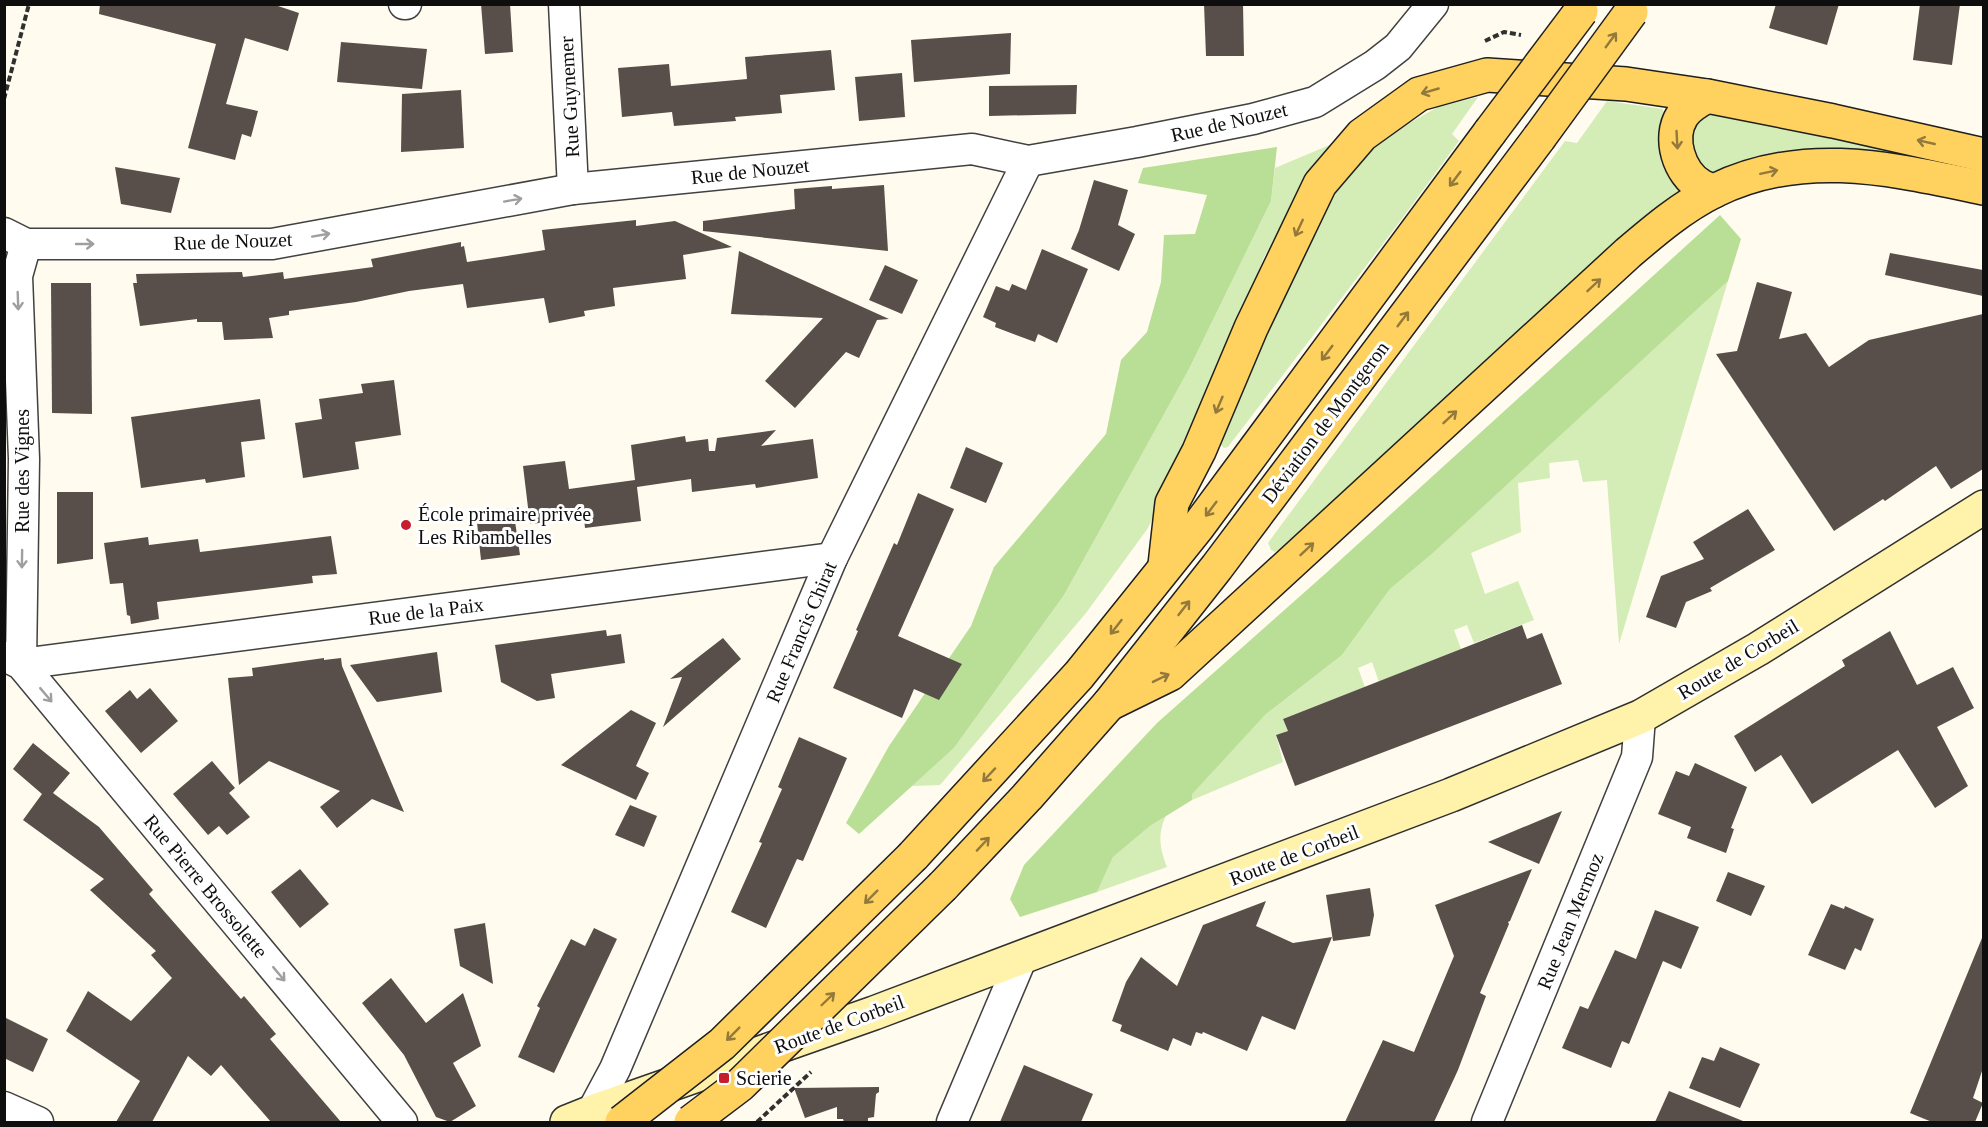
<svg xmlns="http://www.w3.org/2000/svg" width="1988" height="1127" font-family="'Times New Roman',serif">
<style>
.green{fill:#d4ecb6}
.forest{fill:#b9de95}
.building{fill:#584f4a}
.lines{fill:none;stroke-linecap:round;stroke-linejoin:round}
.minor-casing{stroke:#414141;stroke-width:33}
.secondary-casing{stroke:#303030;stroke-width:36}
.primary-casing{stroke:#1f1f1f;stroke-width:36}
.path{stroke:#303030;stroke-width:4;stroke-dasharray:6 3;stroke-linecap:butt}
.minor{stroke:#fff;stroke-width:30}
.secondary{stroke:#fff2aa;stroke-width:33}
.primary{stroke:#ffd15f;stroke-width:33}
.primary-bridge-casing{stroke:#1f1f1f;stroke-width:36;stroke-linecap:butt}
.primary-bridge{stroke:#ffd15f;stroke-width:33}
.oneway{stroke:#93793b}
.oneway2{stroke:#9f9f9f}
.poi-dot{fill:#c71e2d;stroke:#fff;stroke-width:2}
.labels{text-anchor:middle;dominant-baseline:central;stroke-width:6;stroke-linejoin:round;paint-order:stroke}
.street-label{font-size:20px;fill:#0e0e0e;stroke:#fff}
.poi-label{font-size:20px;fill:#0e0e0e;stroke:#fff;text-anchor:start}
</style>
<rect width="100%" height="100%" fill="#fffbef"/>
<!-- green -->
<g class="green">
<path d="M1478 97 1452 134 1459 141 1398 224 1228 447 1224 448 1219 443 1322 205 1368 150 1404 126 1438 107Z"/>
<path d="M1607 101 1663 109 1666 159 1686 189 1283 548 1275 552 1271 550 1268 543 1276 532 1565 141 1577 143Z"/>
<path d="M1708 111 1983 164V179L1719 175 1705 171 1692 159 1689 129Z"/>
<path d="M1339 141 1299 192 1264 257 1214 384 1148 528 1086 613 940 785 912 786 954 748 1064 595 1189 369 1271 201 1275 168Z"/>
<path d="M1728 281 1619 644 1607 480 1583 482 1578 460 1549 463 1550 478 1518 483 1521 532 1471 553 1485 594 1518 581 1534 620 1474 643 1467 625 1454 630 1461 649 1379 682 1372 662 1358 668 1365 687 1283 719 1288 731 1276 735 1283 762 1192 800 1191 794 1266 714 1342 655 1390 589 1433 553Z"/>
<path d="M1166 816C1157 834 1160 849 1167 867L1097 892 1113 857 1150 826Z"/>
</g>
<!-- forest -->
<g class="forest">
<path d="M1277 147 1271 201 1189 369 1064 595 954 748 859 834 846 823 889 746 971 626 994 567 1106 434 1121 360 1147 332 1161 282 1164 235 1195 234 1207 195 1138 183 1143 168Z"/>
<path d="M1720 215 1741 239 1728 281 1433 553 1390 589 1342 655 1266 714 1192 794V800L1150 826 1113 857 1097 892 1020 917 1010 899 1024 865 1157 723 1325 574Z"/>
</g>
<!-- building -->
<g class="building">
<path d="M100 4H272L299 13 288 51 245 38 226 104 258 111 251 137 242 134 235 160 188 148 216 44 99 14Z"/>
<path d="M481 4H510L513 52 485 54Z"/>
<path d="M1204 4H1243L1244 56H1206Z"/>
<path d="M1776 4H1839L1827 45 1769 28Z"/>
<path d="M1920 4H1960L1952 65 1913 60Z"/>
<path d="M1011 33 1010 74 914 82 911 40Z"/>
<path d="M341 42 427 49 422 89 337 82Z"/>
<path d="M831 50 835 90 780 95 782 113 735 117 736 121 674 126 672 112 622 117 618 68 669 64 671 86 747 79 745 57Z"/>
<path d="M902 73 905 117 859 121 855 77Z"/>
<path d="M1077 85 1076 114 989 116V86Z"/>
<path d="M461 90 464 148 401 152 402 94Z"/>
<path d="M115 167 180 178 171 213 121 204Z"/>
<path d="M1094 180 1128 190 1118 225 1135 234 1119 271 1071 249 1079 230Z"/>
<path d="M884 185 888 251 703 231V221L795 209 794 189 832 186V189Z"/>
<path d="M636 220V226L675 221 732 247 683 255 686 279 613 288 615 306 584 311 585 316 549 323 544 298 467 308 463 284 409 291 356 302 289 311V315L269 318 273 338 224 340 222 322H197V319L140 326 133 283H137L136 274 242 272 243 277 283 272 284 279 373 267 371 259 461 242V247L464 246 467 262 545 250 542 230Z"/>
<path d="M1042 249 1088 269 1057 343 1038 334 1035 342 995 327 996 323 983 317 996 286 1009 291 1012 284 1026 290Z"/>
<path d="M739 251 889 319 877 320 859 358 846 352 795 408 765 381 823 318 731 314Z"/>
<path d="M1890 253 1983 270V296L1885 275Z"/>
<path d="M885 265 918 280 902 314 869 300Z"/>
<path d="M1757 282 1792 292 1779 339 1806 333 1829 367 1869 340 1983 314V469L1951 489 1936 466 1885 501 1883 499 1834 531 1716 354 1737 351Z"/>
<path d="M51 283H91L92 414 52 413Z"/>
<path d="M394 380 401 435 355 442 359 469 303 478 295 423 322 419 319 399 363 393 361 384Z"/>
<path d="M260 399 265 439 241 442 245 477 206 483 205 479 141 488 131 417Z"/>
<path d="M776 430 761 446 813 439 818 478 756 488 755 484 692 492 691 479 637 487 641 521 585 528 584 518 530 524 523 466 565 461 569 489 635 480 631 445 685 436 686 442 708 439 709 451H715L717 438Z"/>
<path d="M966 447 1003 463 986 503 950 488Z"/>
<path d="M57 492H93V559L57 564Z"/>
<path d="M918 493 954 509 898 636 962 664 939 700 914 689 902 718 833 688 858 631 856 630 894 543 897 545Z"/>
<path d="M513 508 520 555 481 560 476 513Z"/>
<path d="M1748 509 1775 550 1710 588 1712 591 1686 602 1676 628 1646 617 1661 576 1704 559 1693 542Z"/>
<path d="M331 536 337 574 312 576 313 583 157 602 159 619 131 624 130 616 127 615 123 583 110 584 104 543 148 537 149 545 198 539 200 552Z"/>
<path d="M1522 625 1527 639 1542 633 1562 684 1295 786 1276 735 1288 731 1283 719Z"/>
<path d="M606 630 607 636 621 634 625 663 551 674 555 698 537 701 501 682 495 645Z"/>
<path d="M1890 631 1917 685 1953 667 1974 708 1937 727 1968 786 1935 808 1898 750 1812 804 1781 755 1755 772 1734 736 1845 666 1842 660Z"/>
<path d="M723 638 741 659 663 727 682 677 670 679Z"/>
<path d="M437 652 442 692 377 702 350 665Z"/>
<path d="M324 658V660L341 658 342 666 404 812 372 799 337 828 320 807 340 791 269 761 239 785 228 678 253 676 252 668Z"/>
<path d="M150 688 178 721 141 753 105 711 130 690 137 699Z"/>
<path d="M631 710 656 723 636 766 649 773 636 800 561 765Z"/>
<path d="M799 737 847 758 803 861 797 859 766 928 731 912 762 843 759 842 782 789 778 787Z"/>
<path d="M33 743 70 773 53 793 99 827 153 890 149 894 241 999 244 996 276 1034 270 1039 341 1122H271L221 1065 211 1076 188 1056 152 1122H116L140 1081 66 1031 88 991 131 1021 172 978 151 955 156 951 90 890 104 879 23 820 42 794 13 769Z"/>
<path d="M212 761 235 788 229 793 250 817 227 835 219 826 208 835 173 794Z"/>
<path d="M1695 763 1747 787 1731 828 1734 829 1726 853 1687 838 1691 827 1658 814 1676 771 1689 776Z"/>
<path d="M630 805 657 816 644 847 615 835Z"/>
<path d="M1562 811 1539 864 1488 842Z"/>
<path d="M300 869 329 904 300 928 271 892Z"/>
<path d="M1532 869 1510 921 1508 922 1509 924 1480 993 1486 996 1458 1070 1434 1122H1345L1383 1040 1414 1052 1454 956 1435 905Z"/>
<path d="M1728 872 1765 886 1751 916 1716 901Z"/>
<path d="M1370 888 1374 915 1370 936 1333 941 1326 895Z"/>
<path d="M1266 901 1256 926 1293 943 1332 937 1295 1030 1262 1016 1247 1051 1203 1032 1202 1034 1196 1032 1191 1046 1173 1038 1168 1051 1120 1031 1122 1025 1112 1021 1126 982 1141 957 1177 986 1203 925Z"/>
<path d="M1831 904 1844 909 1845 906 1874 919 1861 951 1855 948 1845 970 1808 955Z"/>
<path d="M1655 910 1699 927 1681 969 1663 961 1629 1044 1622 1041 1611 1068 1562 1048 1580 1006 1588 1009 1615 950 1636 959Z"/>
<path d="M485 923 493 984 460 966 454 929Z"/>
<path d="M594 928 617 939 554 1073 518 1057 540 1008 537 1006 571 939 585 946Z"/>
<path d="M1982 938 1983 1068 1973 1098 1983 1103 1975 1122H1932L1910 1113Z"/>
<path d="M391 978 426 1023 463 993 481 1046 453 1063 476 1106 450 1122 436 1117 404 1055 362 1003Z"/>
<path d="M4 1017 48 1039 33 1072 4 1058Z"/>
<path d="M1720 1047 1760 1064 1740 1108 1689 1088 1702 1057 1714 1061Z"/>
<path d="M1024 1065 1093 1094 1081 1122H1000Z"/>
<path d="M879 1087V1092L876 1094 874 1117 868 1118V1122H844L843 1119H837V1107L805 1118 794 1088Z"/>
<path d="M1669 1091 1743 1121V1122H1655Z"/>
</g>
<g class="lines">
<defs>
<g id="minor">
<path d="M404 4H406"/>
<path d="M564 4 573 189"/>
<path d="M4 233 26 244H272L573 189 972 149 1028 161 1137 142 1253 119 1315 102 1375 65 1398 47 1433 4"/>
<path d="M26 244 17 276 24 459 21 664 832 558"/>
<path d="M7 657 21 664 402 1122"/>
<path d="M4 1107 38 1122"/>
<path d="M589 1122 592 1112 615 1069 832 558 1028 161"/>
<path d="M952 1122 1022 957"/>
<path d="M1487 1122 1637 757 1640 717"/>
</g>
<path id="secondary" d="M567 1122 592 1112 874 1013 1451 795 1640 717 1758 649 1984 507"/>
<g id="primary">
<path d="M1707 96C1698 101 1687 107 1682 116 1668 138 1679 173 1701 186 1705 188 1710 190 1714 191"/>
<path d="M1165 565 1172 503 1199 451 1251 328 1320 184 1362 135 1419 94 1487 75 1626 84 1707 96 1833 121 1984 155"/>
<path d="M1109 704 1170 674 1628 253C1655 230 1682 207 1714 191 1803 147 1892 169 1984 188"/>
<path d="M913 856 1079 675 1197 528 1490 132"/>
<path d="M943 886 1027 797 1109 704 1217 567 1539 138"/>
</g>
</defs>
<!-- minor casing -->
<use href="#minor" class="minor-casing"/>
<!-- secondary casing -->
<use href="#secondary" class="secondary-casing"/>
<!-- primary casing -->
<use href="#primary" class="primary-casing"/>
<!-- path -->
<g class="path">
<path d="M1485 41 1504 32 1521 35"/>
<path d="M4 99 29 4"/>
<path d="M757 1122 811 1072"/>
</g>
<!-- minor -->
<use href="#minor" class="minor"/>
<!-- secondary -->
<use href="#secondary" class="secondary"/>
<!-- primary -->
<use href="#primary" class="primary"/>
<defs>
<g id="primary-bridge">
<path d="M1490 132 1581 11"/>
<path d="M1539 138 1631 12"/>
<path d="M622 1122 722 1044 913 856"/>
<path d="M691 1122 740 1085 943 886"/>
</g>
</defs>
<!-- primary-bridge casing -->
<use href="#primary-bridge" class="primary-bridge-casing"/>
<!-- primary-bridge -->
<use href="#primary-bridge" class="primary-bridge"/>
</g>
<!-- one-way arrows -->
<defs><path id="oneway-shaft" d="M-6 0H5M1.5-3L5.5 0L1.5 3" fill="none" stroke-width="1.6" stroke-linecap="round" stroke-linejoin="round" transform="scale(1.5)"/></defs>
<g class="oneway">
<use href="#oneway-shaft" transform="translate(1611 40) rotate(-54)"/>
<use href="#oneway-shaft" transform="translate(1430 91) rotate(164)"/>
<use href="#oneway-shaft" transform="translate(1677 140) rotate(87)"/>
<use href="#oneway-shaft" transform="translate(1926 142) rotate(-167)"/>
<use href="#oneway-shaft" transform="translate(1769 172) rotate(-12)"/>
<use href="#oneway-shaft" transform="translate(1455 179) rotate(127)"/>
<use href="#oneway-shaft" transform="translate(1299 228) rotate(115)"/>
<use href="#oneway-shaft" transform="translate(1594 285) rotate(-43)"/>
<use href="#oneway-shaft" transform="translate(1403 319) rotate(-53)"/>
<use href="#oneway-shaft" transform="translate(1327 353) rotate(127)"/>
<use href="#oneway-shaft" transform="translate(1219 405) rotate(113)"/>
<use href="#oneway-shaft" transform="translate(1450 417) rotate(-43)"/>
<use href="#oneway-shaft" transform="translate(1211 509) rotate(127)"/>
<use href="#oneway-shaft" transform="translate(1307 549) rotate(-43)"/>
<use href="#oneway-shaft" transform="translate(1184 608) rotate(-52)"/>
<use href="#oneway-shaft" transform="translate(1116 627) rotate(128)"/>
<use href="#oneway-shaft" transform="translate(1161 678) rotate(-26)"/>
<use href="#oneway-shaft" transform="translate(989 775) rotate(133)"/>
<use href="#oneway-shaft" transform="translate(983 844) rotate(-47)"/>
<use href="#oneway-shaft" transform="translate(871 897) rotate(135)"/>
<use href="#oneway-shaft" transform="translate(828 999) rotate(-44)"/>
<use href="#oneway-shaft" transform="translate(733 1034) rotate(135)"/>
</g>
<g class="oneway2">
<use href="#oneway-shaft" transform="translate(513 200) rotate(-10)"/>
<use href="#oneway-shaft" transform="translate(321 235) rotate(-10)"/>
<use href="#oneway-shaft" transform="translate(85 244)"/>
<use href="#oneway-shaft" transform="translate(18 301) rotate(88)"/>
<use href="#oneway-shaft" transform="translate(22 559) rotate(91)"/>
<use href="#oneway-shaft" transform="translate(46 695) rotate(50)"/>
<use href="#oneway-shaft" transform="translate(279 974) rotate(50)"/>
</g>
<!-- markers -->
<g class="poi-dot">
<circle cx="406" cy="525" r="6"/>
<rect x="718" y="1072" width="12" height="12" rx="3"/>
</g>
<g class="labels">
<!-- street labels -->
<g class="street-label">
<text transform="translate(569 97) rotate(-93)">Rue Guynemer</text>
<text transform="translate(1229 122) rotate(-13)">Rue de Nouzet</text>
<text transform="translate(750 171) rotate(-6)">Rue de Nouzet</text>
<text transform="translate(233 241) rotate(-2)">Rue de Nouzet</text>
<text transform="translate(1325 422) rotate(-53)">Déviation de Montgeron</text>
<text transform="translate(22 471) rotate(-90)">Rue des Vignes</text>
<text transform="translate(426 611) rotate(-7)">Rue de la Paix</text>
<text transform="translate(801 632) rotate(-67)">Rue Francis Chirat</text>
<text transform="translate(1738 659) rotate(-31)">Route de Corbeil</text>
<text transform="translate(1294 855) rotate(-21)">Route de Corbeil</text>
<text transform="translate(206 886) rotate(50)">Rue Pierre Brossolette</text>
<text transform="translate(1570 921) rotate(-68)">Rue Jean Mermoz</text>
<text transform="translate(839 1024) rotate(-20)">Route de Corbeil</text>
</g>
<!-- poi labels -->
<g class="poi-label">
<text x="418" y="514">École primaire privée<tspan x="418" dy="23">Les Ribambelles</tspan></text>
<text x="736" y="1078">Scierie</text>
</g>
</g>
<!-- border -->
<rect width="1988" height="1127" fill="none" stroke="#0e0e0e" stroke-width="12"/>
</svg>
